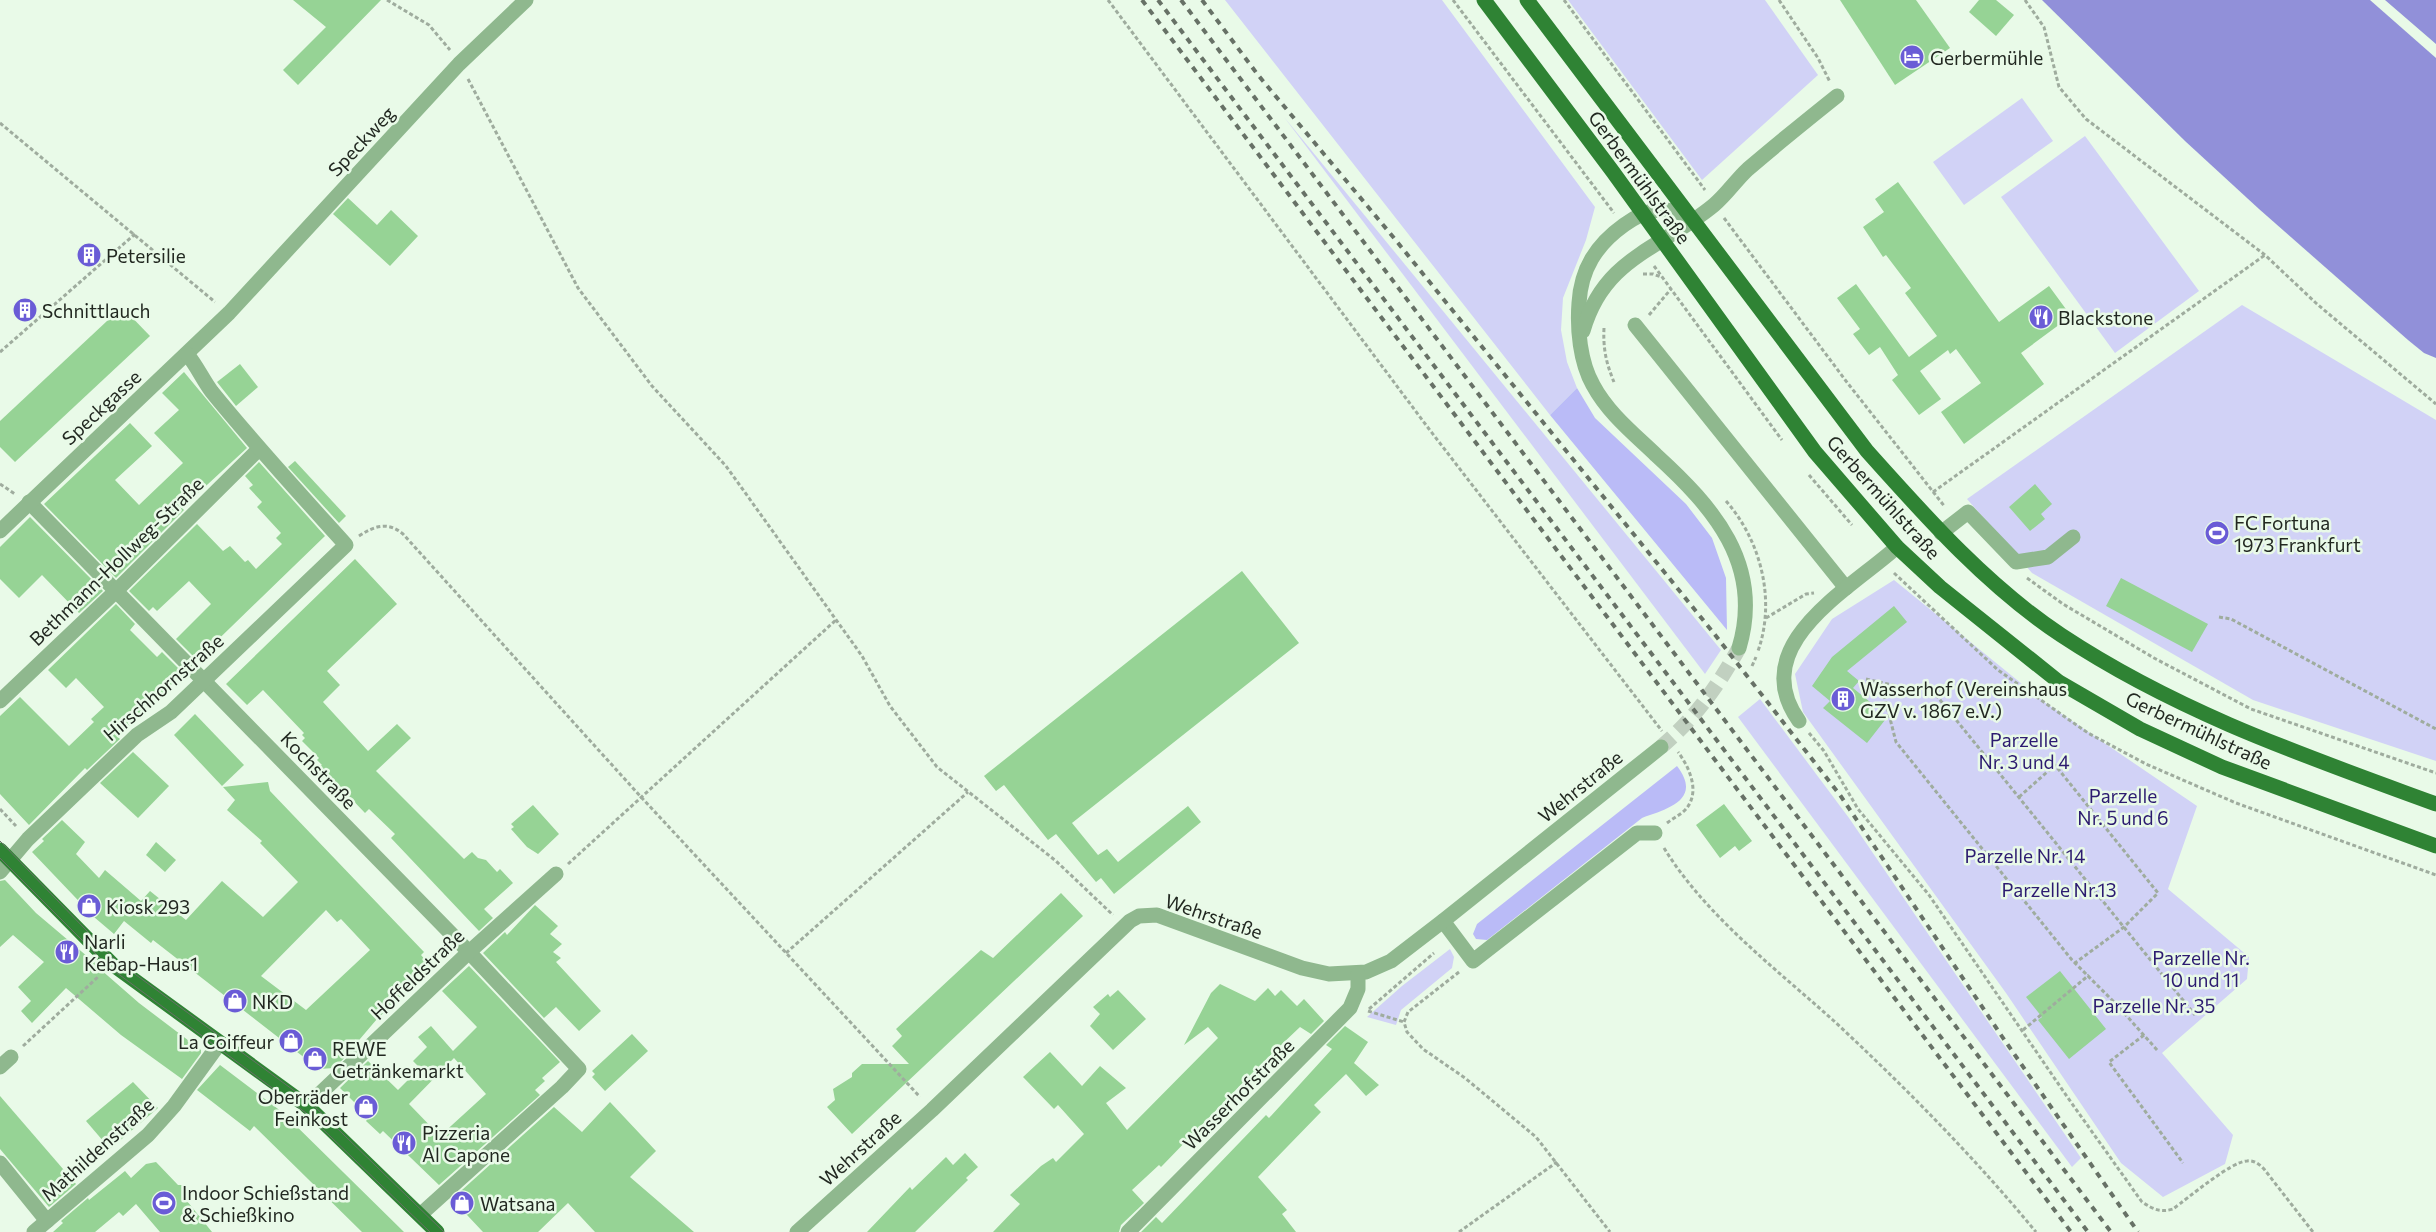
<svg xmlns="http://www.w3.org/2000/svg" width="2436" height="1232" font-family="Commissioner,sans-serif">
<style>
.green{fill:#d1d2f6}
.forest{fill:#babbf7}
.water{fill:#9190d9}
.building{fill:#96d395;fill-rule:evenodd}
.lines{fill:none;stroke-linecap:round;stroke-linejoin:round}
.minor-tunnel{stroke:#c1d0c0;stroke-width:15;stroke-dasharray:15 8;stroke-linecap:butt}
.path{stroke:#9fac9e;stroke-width:3;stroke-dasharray:4 2.5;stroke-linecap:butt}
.minor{stroke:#8fb88e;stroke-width:15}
.major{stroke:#2f8334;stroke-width:15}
.tram{stroke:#677166;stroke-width:1}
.rail{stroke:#677166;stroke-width:4;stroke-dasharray:6 6;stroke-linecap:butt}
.labels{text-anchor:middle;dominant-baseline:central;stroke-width:5;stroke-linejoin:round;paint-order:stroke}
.poi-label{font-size:19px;fill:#222821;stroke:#e9fae8;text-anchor:start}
.street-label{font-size:19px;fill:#222821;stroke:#e9fae8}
.park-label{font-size:19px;fill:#2c1b70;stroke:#e9fae8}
</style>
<rect width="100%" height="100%" fill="#e9fae8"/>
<!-- green -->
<g class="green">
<path d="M1225 0H1442L1595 207 1586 240 1563 298 1561 330 1567 362 1577 388 1550 415Z"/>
<path d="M1568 0H1765L1818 75 1702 180Z"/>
<path d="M2022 98 2053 141 1964 205 1933 162Z"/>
<path d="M1284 117 1721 650 1705 674Z"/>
<path d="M2085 136 2199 291 2115 353 2001 197Z"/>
<path d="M2242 305 2436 420V761L2253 700 2032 573 1967 499Z"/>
<path d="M1894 580 2044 702 2197 806 2168 889 2249 957 2247 979 2162 1053 2233 1135 2225 1164 2163 1197 2121 1163 2006 993 1803 712 1795 674 1832 619Z"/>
<path d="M1760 699 1849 818 2081 1158 2072 1167 1738 717Z"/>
<path d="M1450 949 1454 957 1452 968 1401 1010 1396 1025 1367 1017 1402 986Z"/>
</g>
<!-- forest -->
<g class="forest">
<path d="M1577 388 1595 418 1686 504 1712 538 1726 578 1727 630 1550 415Z"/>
<path d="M1677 766C1703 800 1667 809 1642 818L1487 940 1476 939 1473 934 1477 924Z"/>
</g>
<!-- water -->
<g class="water">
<path d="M2042 0H2370L2436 58V358L2424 353 2408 340 2259 209 2185 141Z"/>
<path d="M2385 0H2436V45V44Z"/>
</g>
<!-- building -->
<g class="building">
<path d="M293 0H381L298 85 283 70 326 27Z"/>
<path d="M1840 0H1916L1950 48 1895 85Z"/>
<path d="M1979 0H1996L2014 15 1996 36 1969 12Z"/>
<path d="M1898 182 1999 322 2049 286 2071 316 2021 353 2044 384 1964 444 1941 412 1981 383 1956 349 1950 354 1948 350 1920 371 1941 399 1919 415 1892 380 1898 375 1880 347 1869 355 1853 334 1860 329 1837 298 1856 284 1909 357 1937 336 1905 293 1911 288 1886 255 1883 257 1863 227 1884 212 1875 199Z"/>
<path d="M348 198 377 225 391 210 418 236 390 266 333 214Z"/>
<path d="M122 307 150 336 15 462 0 447V421Z"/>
<path d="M240 364 258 387 236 406 217 382Z"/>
<path d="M184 372 247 448 182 508 184 510 116 578 44 504 130 423 152 446 115 480 139 505 183 463 154 433 179 410 162 393Z"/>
<path d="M295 461 346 516 339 523 288 467Z"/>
<path d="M259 462 325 536 197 660 176 639 211 604 189 581 157 611 153 607 149 611 129 591 197 524 223 551 230 546 245 562 248 560 256 569 282 544 276 538 281 533 257 507 262 502 249 488 253 485 245 476Z"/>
<path d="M2035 484 2052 504 2041 514 2045 519 2030 531 2009 507Z"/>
<path d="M30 517 103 591 79 613 42 575 19 598 0 579V547Z"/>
<path d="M355 559 397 604 327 671 340 685 323 702 368 751 397 724 411 738 376 771 464 859 472 852 478 858 486 860 497 872 500 869 513 883 484 909 493 918 479 931 391 838 395 834 369 809 365 813 320 766 322 765 317 760 319 758 302 741 305 738 302 735 304 733 263 690 247 705 226 684Z"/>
<path d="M1242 571 1299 643 1072 823 1098 855 1107 849 1118 862 1188 806 1201 822 1114 894 1101 878 1096 882 1056 834 1048 840 1004 785 996 791 984 776Z"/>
<path d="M2121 578 2208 624 2192 652 2106 606Z"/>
<path d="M116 604 135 624 130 630 157 657 162 652 183 673 118 737 120 739 87 770 85 768 29 825 0 794V716L20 697 69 746 94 722 91 719 104 707 76 678 66 688 48 670Z"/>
<path d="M1894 606 1907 622 1847 671 1859 681 1853 688 1870 702 1867 705 1885 720 1867 743 1823 708 1830 701 1812 686 1832 657Z"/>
<path d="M195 714 244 765 222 786 174 735Z"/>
<path d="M133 752 169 786 138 818 100 783Z"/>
<path d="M268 782 270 791 424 952 421 955 427 962 406 982 411 987 377 1019 354 1046 355 1048 334 1068 319 1069 153 940 151 943 124 921 114 934 94 917 32 852 44 841 42 839 62 820 85 842 76 854 99 878 105 870 141 901 150 891 186 920 222 881 263 917 298 882 260 843 262 841 227 810 235 800 223 787ZM326 910 337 922 341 919 370 950 306 1010 261 976Z"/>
<path d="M1724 804 1752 841 1739 851 1735 846 1720 858 1696 825Z"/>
<path d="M533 805 559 834 538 854 527 847 511 829 514 827 511 824Z"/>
<path d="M156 842 176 860 165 872 146 855Z"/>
<path d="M5 880 36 913 101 968 100 969 139 1003 201 1050V1053L182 1079 121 1035 66 988 32 1023 21 1011 31 1001 18 987 44 962 13 935 0 947V881Z"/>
<path d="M1061 893 1083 916 852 1134 827 1107 835 1100 833 1089 852 1077V1073L862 1064H909L892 1046 902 1036 896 1029 981 950 993 958Z"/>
<path d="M535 905 558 926 550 934 562 944 553 952 561 958 556 962 601 1011 579 1031 556 1007 544 1018 483 953 505 932 507 935Z"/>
<path d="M469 966 560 1062 542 1078 545 1081 535 1090 540 1095 439 1185 383 1131 380 1134 366 1121 369 1117 340 1088 368 1061 398 1090 420 1068 413 1061 427 1047 418 1037 431 1026 453 1051 477 1027 442 991ZM454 1058 486 1094 440 1136 409 1104Z"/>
<path d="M2060 971 2106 1029 2069 1059 2038 1020 2042 1017 2026 997Z"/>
<path d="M1220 984 1255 1001 1268 988 1275 996 1281 990 1297 1006 1304 999 1324 1021 1311 1034 1300 1027 1257 1068 1161 1167 1159 1165 1132 1190 1144 1203 1121 1225 1119 1232H993L1020 1204 1010 1195 1041 1166 1053 1158 1056 1162 1084 1134 1058 1105 1054 1109 1023 1077 1050 1052 1082 1086 1100 1066 1126 1088 1106 1103 1127 1130 1218 1038 1208 1027 1184 1045 1211 993Z"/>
<path d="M1118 990 1146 1019 1113 1050 1090 1026 1100 1014 1093 1007 1108 994 1110 997Z"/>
<path d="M1345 1026 1368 1042 1354 1063 1379 1085 1366 1096 1346 1074 1314 1105 1321 1112 1258 1177 1287 1210 1282 1214 1296 1232H1141L1156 1217 1162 1223 1266 1115 1269 1118 1332 1049 1326 1045Z"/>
<path d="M632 1034 648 1051 605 1091 592 1077 595 1074 592 1071Z"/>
<path d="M220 1065 282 1112 404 1232H362L254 1126 250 1131 197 1090Z"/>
<path d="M133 1082 158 1108 110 1149 86 1121Z"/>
<path d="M0 1096 76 1184 49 1207 0 1149Z"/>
<path d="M610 1102 656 1151 630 1177 694 1232H595L568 1203 538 1232H483L452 1199 554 1107 582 1132Z"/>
<path d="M965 1153 978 1167 966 1178 968 1180 915 1232H867L910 1187 912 1190 946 1157 953 1165Z"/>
<path d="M156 1162 178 1185H184L183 1196 212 1232H160L136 1204 123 1216 119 1212 95 1232H53L63 1223 61 1221 88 1198 89 1200 125 1171 131 1178 146 1164Z"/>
</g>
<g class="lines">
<!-- minor-tunnel -->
<path class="minor-tunnel" d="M1661 747C1695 718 1718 686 1739 648"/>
<!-- path -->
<g class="path">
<path d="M387 0 429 25 450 50"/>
<path d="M1108 0 1429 429 1662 731"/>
<path d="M1453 0 1614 213"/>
<path d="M1564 0 1705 190"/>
<path d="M1779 0 1818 58 1830 82"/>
<path d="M2025 0 2044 27 2059 87 2086 119 2265 255 2317 304 2436 404"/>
<path d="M468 79 578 288 652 386 726 466 862 656 890 706 937 767 1056 861 1113 915"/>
<path d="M0 123 215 302"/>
<path d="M1724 218 1846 381 1945 507"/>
<path d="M1654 266 1782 440"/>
<path d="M1643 274H1653L1661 277"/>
<path d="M1649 315 1671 289"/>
<path d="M1604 328C1603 348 1606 363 1614 382"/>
<path d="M0 352 135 234"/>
<path d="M1809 475 1852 525"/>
<path d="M0 484 15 494"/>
<path d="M1933 492 2265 255"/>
<path d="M1726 501C1761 541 1776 600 1758 651"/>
<path d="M359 536C374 526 388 521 403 534L641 797 920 1097"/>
<path d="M1894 573 1998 670 2088 733 2146 764 2236 803 2436 875"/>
<path d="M2027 578 2063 604 2154 658 2251 709 2436 773"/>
<path d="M2219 617 2231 619 2436 729"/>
<path d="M1766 618 1806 594 1814 593"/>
<path d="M1752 666 1756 657"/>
<path d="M1866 679 1936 695 2195 1015"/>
<path d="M1884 695 1896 742 2072 960 2116 1004 2158 1051"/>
<path d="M1809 733 1824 751 1858 809 1929 895 2068 1098 2142 1202C2153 1209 2160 1213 2173 1209 2188 1198 2232 1161 2247 1161 2254 1160 2259 1164 2264 1169L2313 1232"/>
<path d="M2019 797 2055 765 2158 893 2124 927 2075 963"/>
<path d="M0 809 16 826"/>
<path d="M1667 823C1672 819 1678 816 1683 812 1702 795 1690 768 1678 752"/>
<path d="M1664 848C1706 916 1775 968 1834 1021 1906 1088 1974 1157 2036 1232"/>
<path d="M568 864 837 619"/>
<path d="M786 953 968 792"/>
<path d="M1459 972 1408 1012 1404 1022 1407 1032 1423 1049 1465 1078 1536 1137 1610 1232"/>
<path d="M1369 1009 1434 953"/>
<path d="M1368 1011 1404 1022"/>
<path d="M2023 1030 2089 975"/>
<path d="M2144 1035 2109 1062 2183 1163"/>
<path d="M23 1046 99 976"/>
<path d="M1459 1232 1557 1162"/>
</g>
<!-- minor -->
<g class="minor">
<path d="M1694 219C1667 205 1649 207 1624 225 1596 245 1581 269 1579 303 1577 329 1580 362 1593 385 1608 413 1633 433 1656 455 1713 507 1764 564 1739 648"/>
<path d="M1635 325 1846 588"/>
<path d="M1583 331C1604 257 1661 249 1714 205 1727 194 1736 180 1748 169 1777 144 1807 120 1837 96"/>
<path d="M29 502 469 952 579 1069 562 1087 420 1215"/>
<path d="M0 531 229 313 459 64 526 0"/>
<path d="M1941 533 1968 512 2016 562 2048 557 2073 537"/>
<path d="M0 701 116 591 259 449"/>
<path d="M1799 721C1745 645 1849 590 1897 547"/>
<path d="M0 872 28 839 137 735 171 712 346 545C301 495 255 445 212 392 203 380 197 366 187 354"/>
<path d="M1443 921 1473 961 1637 833H1655"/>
<path d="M0 1067 11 1057"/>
<path d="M307 1106 469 952 556 874"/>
<path d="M0 1163 47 1221"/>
<path d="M34 1232 148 1135 174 1106 219 1044"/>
<path d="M797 1232 932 1110 1130 921 1139 916 1157 915 1302 968 1329 974 1366 972 1391 961 1443 921 1661 747"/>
<path d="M1128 1232 1350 1008 1358 989V974"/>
</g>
<!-- major -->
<g class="major">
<path d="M1484 0 1613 172 1815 452 1897 547 1940 587 2059 682 2140 729 2222 767 2436 846"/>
<path d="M1527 0 1867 451C1926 517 1987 586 2061 635 2179 713 2305 756 2436 804"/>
<path d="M0 850 112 964 307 1106 437 1232"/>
</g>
<!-- tram -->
<g class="tram">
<path d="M0 841 113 958 311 1103 444 1232"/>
<path d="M0 858 109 967 306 1113 430 1232"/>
</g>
<!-- rail -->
<g class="rail">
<path d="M1142 0 2071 1232"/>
<path d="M1158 0 2088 1232"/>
<path d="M1181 0 2111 1232"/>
<path d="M1202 0 1258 75 1394 238 1712 631 1840 795 2001 1035 2138 1232"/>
</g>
</g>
<!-- icons -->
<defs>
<symbol id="hotel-disc" viewBox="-11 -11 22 22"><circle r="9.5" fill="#6a5cd6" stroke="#e9fae8"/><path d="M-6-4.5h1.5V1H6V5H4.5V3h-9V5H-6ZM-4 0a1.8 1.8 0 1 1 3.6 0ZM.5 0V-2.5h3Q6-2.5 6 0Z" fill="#fff"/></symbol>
<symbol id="building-disc" viewBox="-11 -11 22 22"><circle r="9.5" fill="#6a5cd6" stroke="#e9fae8"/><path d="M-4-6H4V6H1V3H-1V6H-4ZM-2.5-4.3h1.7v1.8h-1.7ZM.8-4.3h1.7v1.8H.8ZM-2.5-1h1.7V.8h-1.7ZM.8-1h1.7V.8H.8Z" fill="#fff"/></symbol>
<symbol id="restaurant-disc" viewBox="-11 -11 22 22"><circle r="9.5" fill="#6a5cd6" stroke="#e9fae8"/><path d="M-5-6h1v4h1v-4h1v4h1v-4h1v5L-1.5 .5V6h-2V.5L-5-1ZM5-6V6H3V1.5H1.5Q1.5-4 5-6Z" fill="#fff"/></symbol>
<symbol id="stadium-disc" viewBox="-11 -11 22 22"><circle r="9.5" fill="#6a5cd6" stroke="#e9fae8"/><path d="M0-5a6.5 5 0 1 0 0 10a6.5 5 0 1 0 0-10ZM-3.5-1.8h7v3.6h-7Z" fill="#fff"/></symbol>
<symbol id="shop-disc" viewBox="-11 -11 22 22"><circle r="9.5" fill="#6a5cd6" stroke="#e9fae8"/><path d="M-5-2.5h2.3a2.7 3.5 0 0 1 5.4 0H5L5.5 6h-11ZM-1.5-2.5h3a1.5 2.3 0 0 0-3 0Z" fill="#fff"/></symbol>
</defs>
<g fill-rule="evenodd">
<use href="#hotel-disc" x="1898" y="43" width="28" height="28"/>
<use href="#building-disc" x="75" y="241" width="28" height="28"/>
<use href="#building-disc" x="11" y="296" width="28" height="28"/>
<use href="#restaurant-disc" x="2027" y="303" width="28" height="28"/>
<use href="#stadium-disc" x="2203" y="519" width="28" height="28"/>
<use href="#building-disc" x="1829" y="685" width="28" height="28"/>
<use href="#shop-disc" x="75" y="892" width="28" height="28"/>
<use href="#restaurant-disc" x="53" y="938" width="28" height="28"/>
<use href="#shop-disc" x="221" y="987" width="28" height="28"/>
<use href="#shop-disc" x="277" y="1027" width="28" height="28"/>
<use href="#shop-disc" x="301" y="1045" width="28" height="28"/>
<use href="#shop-disc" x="352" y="1093" width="28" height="28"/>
<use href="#restaurant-disc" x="390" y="1129" width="28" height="28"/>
<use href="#stadium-disc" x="150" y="1189" width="28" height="28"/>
<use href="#shop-disc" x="448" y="1189" width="28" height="28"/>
</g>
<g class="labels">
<!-- poi labels -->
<g class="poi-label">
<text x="1930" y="57">Gerbermühle</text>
<text x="106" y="255">Petersilie</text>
<text x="42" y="310">Schnittlauch</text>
<text x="2058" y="317">Blackstone</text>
<text x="2234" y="522">FC Fortuna<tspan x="2234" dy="22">1973 Frankfurt</tspan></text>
<text x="1860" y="688">Wasserhof (Vereinshaus<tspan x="1860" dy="22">GZV v. 1867 e.V.)</tspan></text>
<text x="106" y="906">Kiosk 293</text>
<text x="84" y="941">Narli<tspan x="84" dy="22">Kebap-Haus1</tspan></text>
<text x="252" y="1001">NKD</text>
<text x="274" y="1041" text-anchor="end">La Coiffeur</text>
<text x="332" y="1048">REWE<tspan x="332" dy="22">Getränkemarkt</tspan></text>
<text x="348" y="1096" text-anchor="end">Oberräder<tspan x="348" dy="22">Feinkost</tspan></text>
<text x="422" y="1132">Pizzeria<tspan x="422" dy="22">Al Capone</tspan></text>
<text x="182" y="1192">Indoor Schießstand<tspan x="182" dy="22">&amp; Schießkino</tspan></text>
<text x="480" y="1203">Watsana</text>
</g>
<!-- street labels -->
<g class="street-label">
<text transform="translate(361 141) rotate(-47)">Speckweg</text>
<text transform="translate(1640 177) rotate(54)">Gerbermühlstraße</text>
<text transform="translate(101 407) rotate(-43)">Speckgasse</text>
<text transform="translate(1884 497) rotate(48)">Gerbermühlstraße</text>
<text transform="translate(116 561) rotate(-44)">Bethmann-Hollweg-Straße</text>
<text transform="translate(163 687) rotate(-41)">Hirschhornstraße</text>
<text transform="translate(2199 730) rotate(25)">Gerbermühlstraße</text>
<text transform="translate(319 770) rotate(46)">Kochstraße</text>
<text transform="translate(1580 786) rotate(-39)">Wehrstraße</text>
<text transform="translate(1214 916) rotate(19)">Wehrstraße</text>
<text transform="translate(417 974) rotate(-44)">Hoffeldstraße</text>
<text transform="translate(1238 1094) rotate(-45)">Wasserhofstraße</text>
<text transform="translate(860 1148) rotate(-42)">Wehrstraße</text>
<text transform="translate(97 1149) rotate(-42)">Mathildenstraße</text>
</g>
<!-- park labels -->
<g class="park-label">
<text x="2024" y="739">Parzelle<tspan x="2024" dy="22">Nr. 3 und 4</tspan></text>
<text x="2123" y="795">Parzelle<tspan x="2123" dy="22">Nr. 5 und 6</tspan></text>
<text x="2025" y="855">Parzelle Nr. 14</text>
<text x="2059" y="889">Parzelle Nr.13</text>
<text x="2201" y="957">Parzelle Nr.<tspan x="2201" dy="22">10 und 11</tspan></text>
<text x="2154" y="1005">Parzelle Nr. 35</text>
</g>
</g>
</svg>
